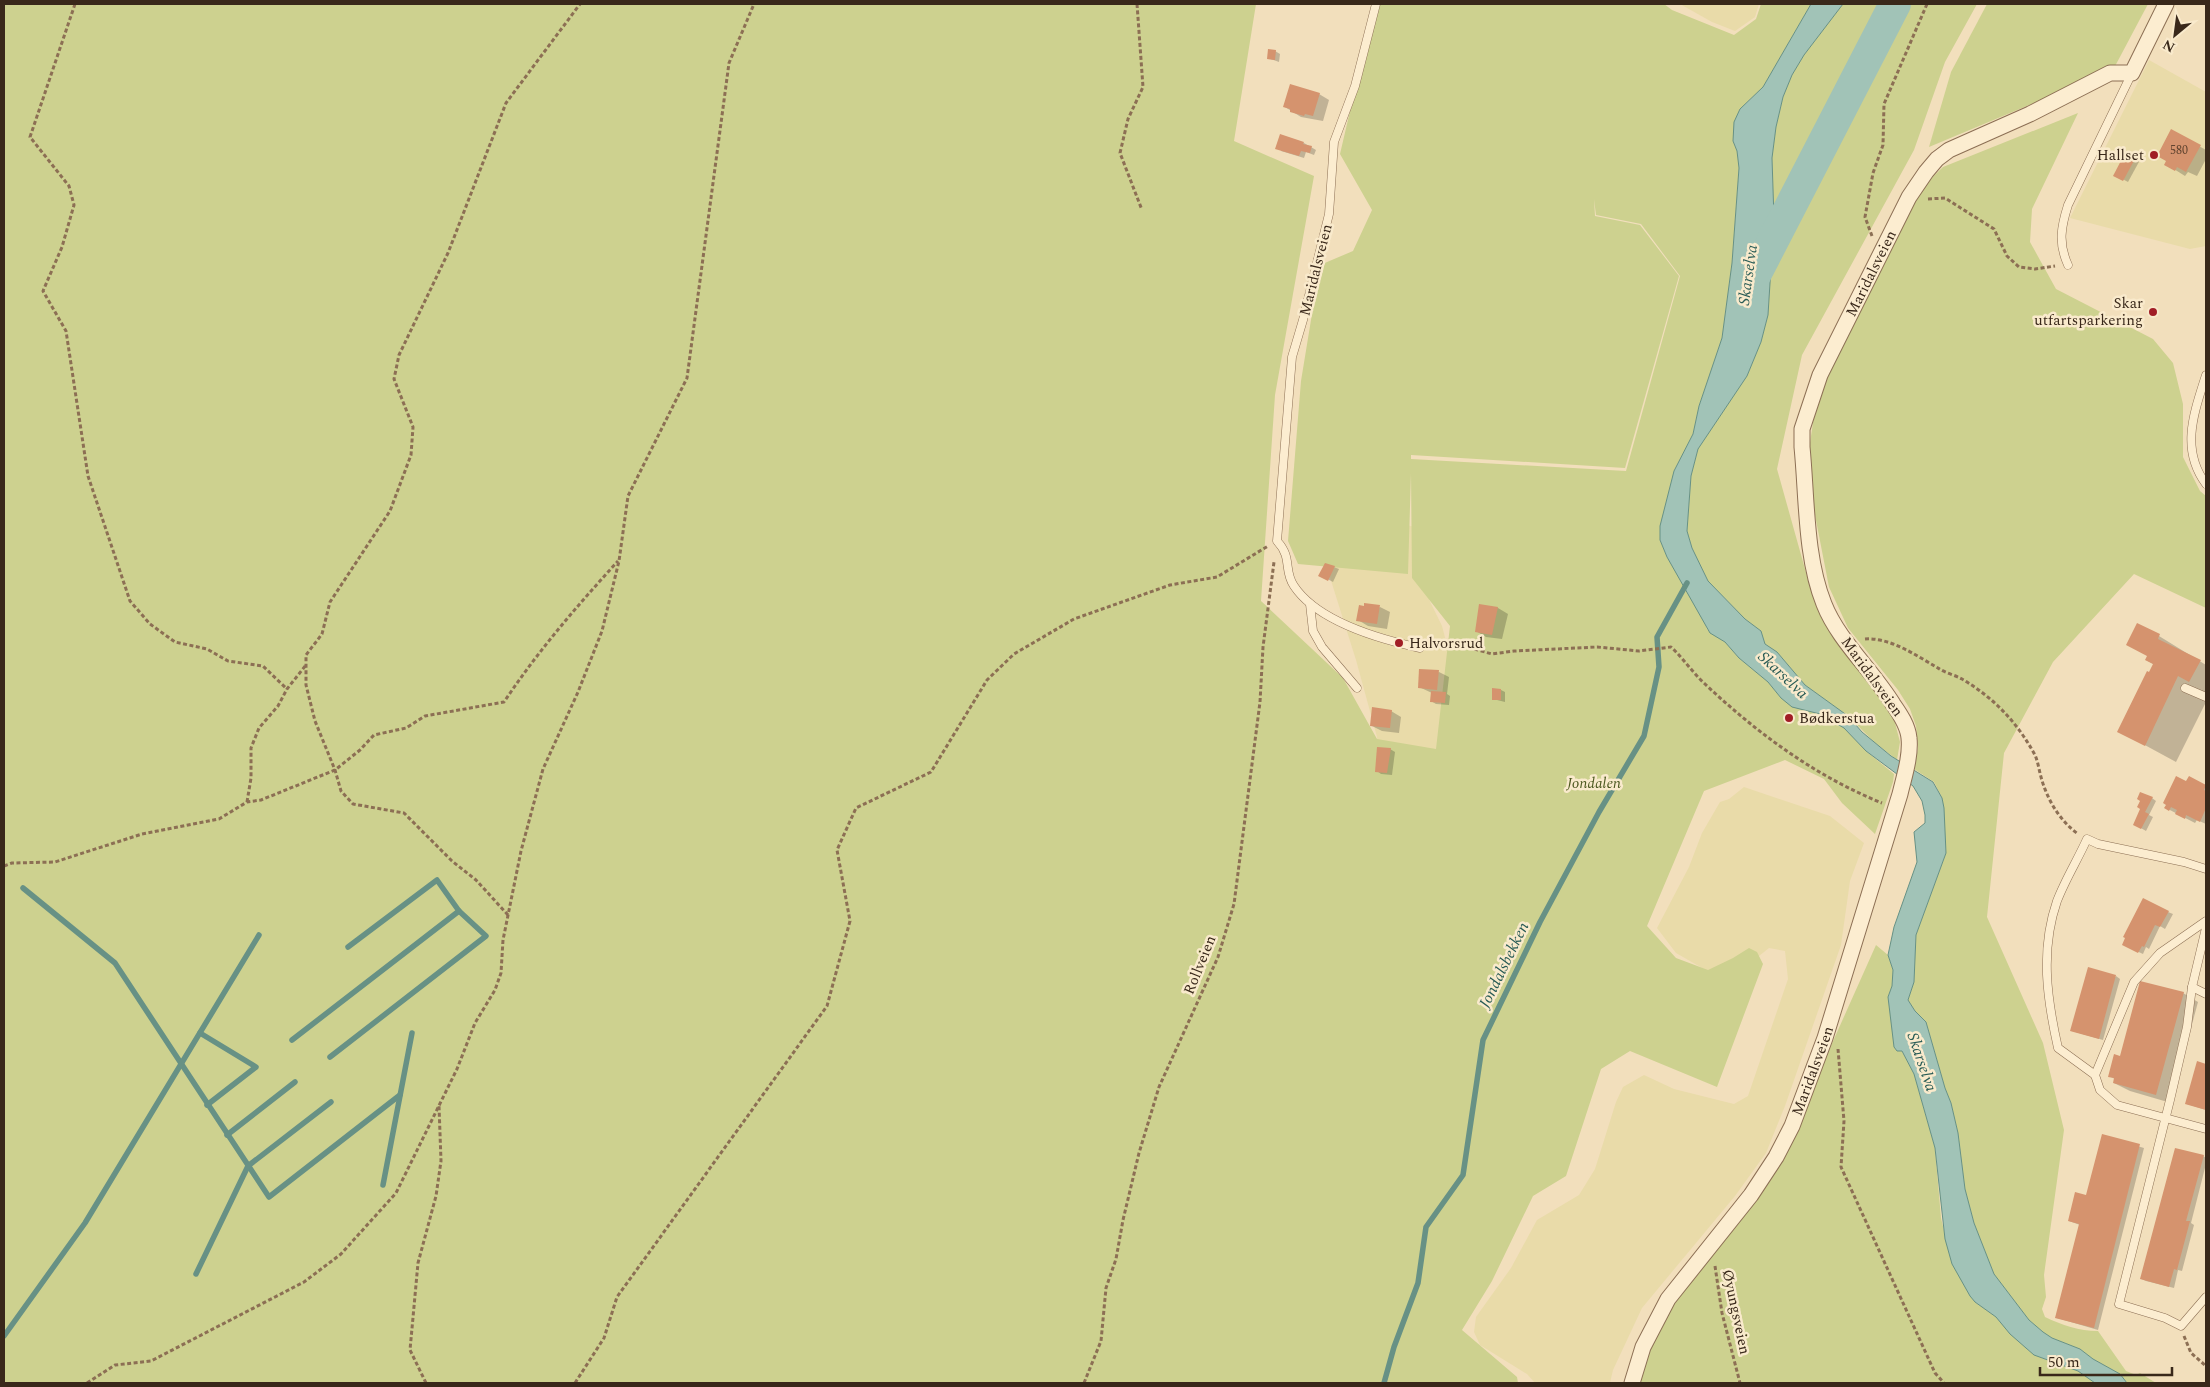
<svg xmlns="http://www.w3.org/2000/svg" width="2210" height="1387" font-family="Spectral,serif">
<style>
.farmland{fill:#e9dba9}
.green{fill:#cdd18f;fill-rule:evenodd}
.water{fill:#a1c3b7;stroke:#679185}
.shadow{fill:#0003}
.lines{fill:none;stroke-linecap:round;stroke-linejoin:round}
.stream{stroke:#679185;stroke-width:5.5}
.river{stroke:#a1c3b7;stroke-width:32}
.building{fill:#d5936e}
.lane-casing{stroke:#8c6f54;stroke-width:9}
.street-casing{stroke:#8c6f54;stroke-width:17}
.path{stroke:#8c6f54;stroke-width:3;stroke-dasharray:4 2.5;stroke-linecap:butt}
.lane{stroke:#fcedd0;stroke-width:8}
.street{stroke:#fcedd0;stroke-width:15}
.poi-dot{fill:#a11d25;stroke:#f9eacc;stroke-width:2}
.labels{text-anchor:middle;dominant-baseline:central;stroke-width:5;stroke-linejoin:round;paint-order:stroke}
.number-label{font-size:12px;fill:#60432f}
.poi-label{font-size:15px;fill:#39281a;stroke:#f9eacc;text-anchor:end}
.street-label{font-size:15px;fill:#39281a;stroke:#f9eacc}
.park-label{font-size:15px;font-style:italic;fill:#4c581f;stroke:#f9eacc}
.water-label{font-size:16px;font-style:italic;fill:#285b55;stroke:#f9eacc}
</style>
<rect width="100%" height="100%" fill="#f2dfbc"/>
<!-- farmland -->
<g class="farmland">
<path d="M1680 4H1759L1755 17 1735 31 1712 22Z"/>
<path d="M2149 60 2206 92V246L2190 249 2070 218Z"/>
<path d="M1374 515 1417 528 1419 579 1442 626 1461 698 1440 779 1375 782 1377 737 1356 660 1328 571Z"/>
<path d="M1744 787 1830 816 1864 843 1850 881 1841 945 1785 1106 1766 1153 1735 1196 1642 1308 1613 1370 1610 1383H1535L1527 1374 1480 1345 1474 1332 1476 1317 1511 1268 1537 1220 1579 1195 1595 1169 1616 1102 1623 1087 1644 1075 1674 1089 1734 1104 1748 1096 1788 979 1785 951 1769 948 1744 968 1723 980 1676 953 1657 928 1689 867 1702 833 1720 802 1729 799Z"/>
</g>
<!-- green -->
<g class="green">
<path d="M4 4H1256L1234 141 1314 176 1275 395 1261 601 1343 678 1377 739 1436 749 1450 626 1412 578 1411 473 1408 574 1298 564 1288 541 1301 381 1320 265 1353 251 1372 210 1340 154 1375 4H1664L1672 10 1734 35 1756 19 1761 4H1811L1763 87 1740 109 1733 141 1737 151 1739 168 1732 263 1722 338 1699 406 1693 434 1674 471 1660 540 1667 557 1705 622 1707 629 1725 642 1739 658 1768 682 1781 698 1820 714 1844 728 1866 751 1894 774 1893 782 1875 834 1842 803 1824 779 1785 760 1704 791 1647 926 1676 958 1708 970 1733 958 1749 948 1757 952 1763 964 1717 1087 1630 1051 1601 1069 1566 1176 1533 1196 1492 1281 1462 1330 1517 1377 1518 1383H4ZM1606 196 1594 199 1596 215 1641 224 1680 276 1626 471 1411 459V455L1625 468 1679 276 1640 225 1595 216 1594 199Z"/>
<path d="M1843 4H1977L1945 62 1914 150 1802 355 1777 469 1812 594 1829 623 1876 685 1894 719 1900 742 1897 760 1874 742 1848 716 1805 685 1777 652 1765 644 1761 631 1745 619 1708 581 1692 548 1687 531 1691 476 1698 449 1747 376 1761 342 1768 315 1774 219 1772 158 1776 127 1783 97 1792 75 1804 55Z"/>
<path d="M1987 4H2148L2113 70 1929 147 1951 72Z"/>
<path d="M2078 113 2032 209 2030 242 2056 289 2153 339 2173 363 2183 404V457L2200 491 2206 496V608L2134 574 2053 662 2004 753 1987 917 2043 1043 2064 1130 2044 1275 2046 1297 2042 1309 2045 1317C2062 1325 2079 1331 2098 1331L2126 1371 2136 1375 2140 1373 2156 1383H2127L2120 1374 2093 1359 2080 1349 2052 1338 2043 1332 2029 1320 1994 1274 1974 1223 1965 1189 1958 1133 1951 1103 1945 1088 1926 1022 1915 1011 1908 1000 1914 981 1916 935 1946 853 1942 798 1934 782 1914 769 1918 748 1916 726 1910 709 1898 690 1848 628 1829 587 1806 469 1819 383 1910 199 1943 167Z"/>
<path d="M1876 945 1888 955 1893 970 1892 986 1888 997 1902 1051 1914 1074 1935 1148 1941 1218 1952 1264 1975 1302 1996 1317 2028 1350 2042 1358 2078 1371 2095 1383H1631L1652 1325 1792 1133Z"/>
</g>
<!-- water -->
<path class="water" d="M1811 4H1843L1804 55 1792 75 1783 97 1776 127 1772 158 1774 219 1768 315 1761 342 1747 376 1698 449 1691 476 1687 531 1692 548 1708 581 1745 619 1761 631 1765 644 1777 652 1805 685 1848 716 1862 732 1891 756 1933 782 1942 798 1944 808 1946 853 1916 935 1914 982 1908 1000 1915 1011 1926 1022 1945 1088 1951 1103 1958 1133 1965 1189 1974 1223 1994 1274 2029 1320 2043 1332 2052 1338 2080 1349 2093 1359 2120 1374 2127 1383H2095L2078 1371 2034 1355 2010 1334 1996 1317 1975 1302 1970 1296 1952 1264 1945 1239 1935 1148 1914 1074 1902 1051H1897L1894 1047 1888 997 1892 986 1893 970 1888 955 1894 927 1917 862 1914 832 1925 823V815L1922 801 1913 786 1866 751 1844 728 1820 714 1792 707 1781 698 1768 682 1739 658 1725 642 1710 633 1667 557 1660 540V526L1674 471 1693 434 1699 406 1722 338 1732 263 1739 168 1737 151 1733 141 1734 122 1740 109 1763 87Z"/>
<!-- shadow -->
<g class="shadow">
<path d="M1275 51 1280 54 1279 62 1268 58Z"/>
<path d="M1319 94 1329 100 1323 121 1301 117 1285 107Z"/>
<path d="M2172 131 2206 150V159L2197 176 2188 172 2185 176 2166 164Z"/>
<path d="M1280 136 1304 143 1316 150 1314 155 1306 152 1304 158 1281 151Z"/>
<path d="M2126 153 2140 160 2128 182 2115 175Z"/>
<path d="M1325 564 1339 569 1333 582 1320 575Z"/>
<path d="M1480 605 1498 608 1508 614 1502 639 1486 637 1476 631Z"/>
<path d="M1380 607 1390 612 1387 629 1368 626 1358 620Z"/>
<path d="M2159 636 2206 665 2205 704 2176 762 2119 731 2155 665 2146 660Z"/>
<path d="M1439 672 1449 677 1447 694 1450 696 1449 705 1436 704 1431 701 1432 693 1419 687Z"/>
<path d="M1501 690 1505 692V702L1493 699Z"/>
<path d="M1391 711 1401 717 1399 733 1382 731 1372 726Z"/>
<path d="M1390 749 1395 752 1392 775 1381 774 1377 771Z"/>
<path d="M2189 778 2206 786V824L2197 820 2195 823 2166 808Z"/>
<path d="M2152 798 2156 801 2149 815 2153 817 2146 831 2134 824 2142 809Z"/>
<path d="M2168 912 2173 914 2165 929 2160 926 2149 949 2146 947 2143 954 2128 947Z"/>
<path d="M2116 976 2120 979 2103 1040 2072 1031Z"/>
<path d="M2183 993 2198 1002 2171 1103 2130 1091 2114 1083 2115 1079 2109 1076 2121 1058Z"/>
<path d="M2198 1063 2206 1065V1110L2187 1104Z"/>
<path d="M2103 1136 2144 1148 2098 1330 2057 1318 2080 1225 2069 1221 2087 1196Z"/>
<path d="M2203 1156 2206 1158V1164L2191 1223 2194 1225 2182 1271 2178 1270 2174 1288 2146 1281 2142 1279Z"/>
</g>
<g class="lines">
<!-- stream -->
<g class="stream">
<path d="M23 888 115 963 269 1197 400 1095"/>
<path d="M200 1033 256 1067 207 1105"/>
<path d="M292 1040 459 911"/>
<path d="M330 1057 486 936 459 911 437 880 348 947"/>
<path d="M227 1135 295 1082"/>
<path d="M383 1185 412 1033"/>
<path d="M196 1274 248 1166 331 1102"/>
<path d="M4 1336 85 1223 259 935"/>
<path d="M1384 1383 1394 1347 1418 1283 1426 1227 1463 1175 1483 1040 1540 922 1599 812 1644 736 1659 667 1657 637 1687 583"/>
</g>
<!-- river -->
<path class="river" d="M1752 281 1895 4"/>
</g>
<!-- building -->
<g class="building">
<path d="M1268 49 1276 50 1275 60 1267 59Z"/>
<path d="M1290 84 1320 93 1313 116 1305 114 1304 116 1290 112V109L1283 107Z"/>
<path d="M2171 129 2201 145 2186 172 2177 167 2175 171 2164 165 2166 161 2157 156Z"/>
<path d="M1280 134 1304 142 1303 144 1312 146 1310 153 1301 151 1299 156 1275 149Z"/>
<path d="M2126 151 2136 157 2123 181 2113 176Z"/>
<path d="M1325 563 1335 566 1328 581 1318 576Z"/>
<path d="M1364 603 1380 605 1377 624 1356 621 1359 605 1364 606Z"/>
<path d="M1479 604 1498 607 1492 635 1475 632Z"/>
<path d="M2137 623 2160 634 2158 639 2201 660 2189 682 2178 676 2145 746 2117 732 2147 671 2149 672 2153 664 2145 660 2147 656 2126 645Z"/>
<path d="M1419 669 1439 670 1437 690 1418 688Z"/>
<path d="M1492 688 1501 689V700H1492Z"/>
<path d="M1431 691 1446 692 1445 703 1430 702Z"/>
<path d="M1372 707 1392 710 1390 728 1370 726Z"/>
<path d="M1377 747 1391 748 1387 773 1375 772Z"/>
<path d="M2176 776 2186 781 2189 776 2206 785 2204 790 2206 791V808L2200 822 2186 815 2185 819 2175 814 2177 810 2171 807 2169 811 2164 808 2166 805 2163 803Z"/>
<path d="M2140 792 2153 797 2145 812 2149 814 2141 829 2133 825 2140 809 2137 807 2140 801 2137 799Z"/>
<path d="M2143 898 2169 911 2160 927 2155 925 2144 947 2142 946 2138 953 2122 945 2125 938 2123 937Z"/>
<path d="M2088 967 2116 975 2099 1039 2070 1031Z"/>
<path d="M2140 981 2184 992 2156 1095 2113 1083 2114 1078 2108 1077 2114 1054 2120 1056Z"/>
<path d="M2197 1061 2206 1064V1110L2185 1104Z"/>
<path d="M2102 1134 2140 1144 2094 1328 2055 1318 2079 1224 2068 1221 2075 1192 2086 1195Z"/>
<path d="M2175 1148 2204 1155 2186 1221H2190L2177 1270 2174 1269 2169 1287 2140 1279Z"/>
</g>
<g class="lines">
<defs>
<g id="lane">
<path d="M1376 4 1355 86 1334 142 1329 214 1303 320 1292 357 1277 541C1293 558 1283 570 1294 586 1318 622 1379 639 1420 648"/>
<path d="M2068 265C2058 243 2061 227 2068 205L2132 73"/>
<path d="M2206 375C2194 413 2180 449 2206 484"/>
<path d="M1310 604 1313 631 1322 647 1357 688"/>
<path d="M2185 688 2206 697"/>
<path d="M2206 921 2160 953 2134 982 2095 1075 2100 1090 2117 1105 2206 1129"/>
<path d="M2206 928 2192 987 2187 1027 2170 1100 2119 1304 2165 1318 2181 1326 2206 1297"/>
<path d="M2192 987 2206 994"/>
<path d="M2095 1075 2058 1048C2047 999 2040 950 2057 901 2065 880 2078 859 2087 839L2098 844 2184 862 2206 869"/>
</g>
<g id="street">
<path id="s1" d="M1632 1383 1643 1347 1668 1299 1751 1195 1776 1157 1792 1126 1825 1038 1900 794C1904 777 1911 756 1909 738 1908 726 1900 714 1893 704 1873 671 1838 640 1824 604 1805 557 1807 497 1802 447V429L1820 375 1909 197 1926 172 1937 159 1949 150 2030 114 2110 73H2132L2166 4"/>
</g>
</defs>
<!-- lane casing -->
<use href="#lane" class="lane-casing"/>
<!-- street casing -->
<use href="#street" class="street-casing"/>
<!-- path -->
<g class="path">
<path d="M75 4 30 137 69 186 74 205 62 247 43 291 66 331 88 476 130 601 150 624 175 642 207 649 228 661 263 666 287 689"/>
<path d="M1137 4 1143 87 1128 119 1120 153 1142 210"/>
<path d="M1928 199 1945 198 1994 229 2007 256 2019 267 2035 269 2055 266"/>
<path d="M1872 236 1865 217 1873 173 1883 145 1884 104 1927 4"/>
<path d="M1865 639C1890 637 1917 656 1938 668 1945 673 1955 675 1962 679 1994 698 2017 722 2035 755 2038 762 2039 770 2041 777 2047 799 2059 820 2078 834"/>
<path d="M1430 646 1441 644 1454 648 1467 647 1492 654 1514 651 1597 647 1639 651 1671 647C1683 658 1692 672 1705 684 1757 733 1815 776 1882 803"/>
<path d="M247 802 251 778V748L259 728 278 706 287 689 306 665"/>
<path d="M4 866 12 863 55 862 142 834 219 819 247 802 261 800 335 770 360 750 374 735 406 728 425 716 504 702C538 651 577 606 618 561"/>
<path d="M508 915 476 880 452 861 404 813 353 804 341 791 335 770 315 721 306 685V655L322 634 330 602 390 511 411 455 413 427 394 379 399 355 448 253 506 103 580 4"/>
<path d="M1838 1049 1844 1121 1841 1167 1935 1373 1944 1383"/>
<path d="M1715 1266 1722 1313 1740 1383"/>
<path d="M2184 1336 2191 1353 2206 1366"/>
<path d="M87 1383 115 1365 151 1361 304 1282 341 1254 396 1193 457 1069 475 1023 495 990 501 973 503 940 521 851 543 769 578 692 602 631 619 561 628 496 687 378 729 63 754 4"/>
<path d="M426 1383 410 1350 418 1263 436 1196 441 1161 439 1106"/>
<path d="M575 1383 604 1338 617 1297 827 1006 850 921 837 850 856 808 931 772 987 680 1014 654 1074 619 1170 585 1217 577 1268 546"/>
<path d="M1084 1383 1101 1341 1106 1288 1116 1259 1123 1220 1139 1153 1159 1087 1218 957 1234 904 1260 702 1263 647 1274 562"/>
</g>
<!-- lane -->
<use href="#lane" class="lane"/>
<!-- street -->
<use href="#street" class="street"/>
</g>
<!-- markers -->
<g class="poi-dot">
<circle cx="2154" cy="155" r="5"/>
<circle cx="2153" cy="312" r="5"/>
<circle cx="1399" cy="643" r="5"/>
<circle cx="1789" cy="718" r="5"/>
</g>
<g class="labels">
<!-- number labels -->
<g class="number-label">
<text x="2179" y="150">580</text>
</g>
<!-- poi labels -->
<g class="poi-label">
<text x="2144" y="155">Hallset</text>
<text x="2143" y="303">Skar<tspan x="2143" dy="17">utfartsparkering</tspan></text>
<text x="1409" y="643" text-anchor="start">Halvorsrud</text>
<text x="1799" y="718" text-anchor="start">Bødkerstua</text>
</g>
<!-- street labels -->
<g class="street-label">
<text transform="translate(1316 270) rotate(-76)">Maridalsveien</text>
<text stroke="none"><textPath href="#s1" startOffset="1219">Maridalsveien</textPath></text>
<text transform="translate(1872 677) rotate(54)">Maridalsveien</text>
<text transform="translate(1200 965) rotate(-68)">Rollveien</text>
<text stroke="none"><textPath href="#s1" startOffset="364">Maridalsveien</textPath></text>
<text transform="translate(1736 1312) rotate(78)">Øyungsveien</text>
</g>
<!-- park labels -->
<g class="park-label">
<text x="1594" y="783">Jondalen</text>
</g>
<!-- water labels -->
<g class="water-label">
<text transform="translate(1748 275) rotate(-82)">Skarselva</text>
<text transform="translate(1783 675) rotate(43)">Skarselva</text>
<text transform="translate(1504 965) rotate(-64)">Jondalsbekken</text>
<text transform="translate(1922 1062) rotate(71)">Skarselva</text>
</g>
</g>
<!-- border -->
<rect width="2210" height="1387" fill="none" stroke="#39281a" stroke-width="10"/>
<!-- north arrow -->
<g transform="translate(2175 35) rotate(209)" stroke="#f9eacc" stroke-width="4" paint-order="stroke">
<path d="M0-4L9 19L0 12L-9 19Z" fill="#39281a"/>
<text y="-8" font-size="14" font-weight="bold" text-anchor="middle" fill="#39281a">N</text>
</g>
<!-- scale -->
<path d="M2040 1367v8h132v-8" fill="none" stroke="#39281a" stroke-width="2.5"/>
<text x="2048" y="1367" font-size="15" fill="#39281a" stroke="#f9eacc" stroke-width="4" paint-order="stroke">50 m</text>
</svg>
